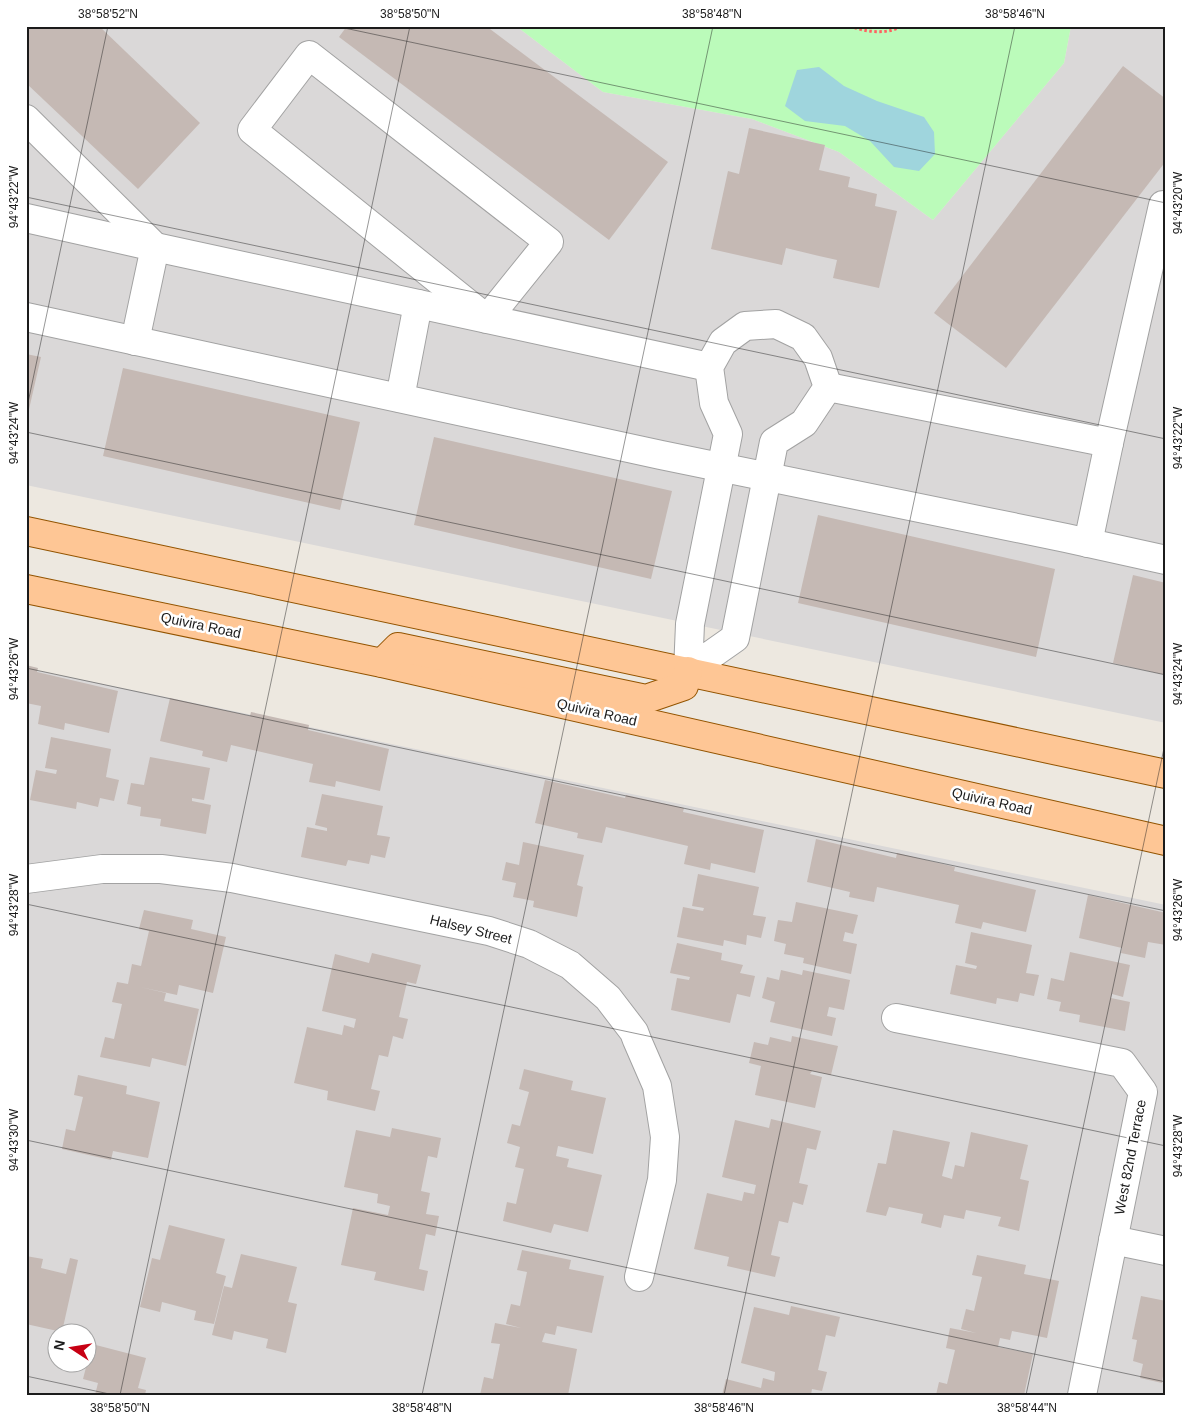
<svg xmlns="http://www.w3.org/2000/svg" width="1192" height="1421" font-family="Helvetica,sans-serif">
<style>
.residential{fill:#dad8d8;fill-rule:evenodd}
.park{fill:#bbfbba}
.water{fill:#9fd5dd}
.building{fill:#c5b9b4}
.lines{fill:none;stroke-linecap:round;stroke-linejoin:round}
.minor-casing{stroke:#a2a2a2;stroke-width:30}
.primary-casing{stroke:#935400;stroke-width:30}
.path{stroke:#fe6261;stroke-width:3;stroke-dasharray:2.5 2.5;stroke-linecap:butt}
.minor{stroke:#fff;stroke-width:28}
.primary{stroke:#fec695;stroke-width:28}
.ticks{fill:none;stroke:#1b1b1b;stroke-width:1;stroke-opacity:0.45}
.labels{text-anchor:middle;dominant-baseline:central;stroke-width:5;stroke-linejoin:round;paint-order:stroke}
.street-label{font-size:14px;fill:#1b1b1b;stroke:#fff}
.neatline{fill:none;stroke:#1b1b1b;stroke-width:2}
.ticks-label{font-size:12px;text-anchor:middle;fill:#1b1b1b}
</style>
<rect width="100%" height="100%" fill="#ede8e0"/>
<!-- residential -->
<g class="residential">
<path d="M26 26H516L603 92 752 119 839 152 933 220 1064 63 1071 26H1166V723L26 485Z"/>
<path d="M26 668 1166 905V1395H26ZM58 1334H88V1364H58Z"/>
</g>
<!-- park -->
<path class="park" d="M516 26H1071L1064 63 933 220 839 152 752 119 603 92Z"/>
<!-- water -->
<path class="water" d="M819 67 844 86 877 101 924 117 934 132 935 154 919 171 894 167 870 141 845 126 805 121 785 106 797 70Z"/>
<!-- building -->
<g class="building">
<path d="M26 26H99L200 123 138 189 26 83Z"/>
<path d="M347 26H486L668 162 609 240 339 37Z"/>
<path d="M1123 66 1166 99V161L1006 368 934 313Z"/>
<path d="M749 128 825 145 819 170 850 177 848 187 877 194 875 206 897 211 879 288 833 278 837 260 819 256 786 248 782 265 711 249 728 171 739 174Z"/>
<path d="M26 354 41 357 27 418H26Z"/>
<path d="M123 368 360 422 340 510 103 456Z"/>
<path d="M434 437 672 491 651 579 414 525Z"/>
<path d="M818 515 1055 569 1036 657 798 603Z"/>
<path d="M1133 575 1166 583V675L1113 663Z"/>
<path d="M26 665 38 668 37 672 118 691 109 733 65 723 64 730 38 724 41 706 26 703Z"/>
<path d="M170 698 250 716 251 712 309 725 308 730 389 749 380 791 336 781 335 787 309 782 313 764 231 745 227 762 202 756 203 751 160 741Z"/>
<path d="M51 737 111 749 106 777 119 780 114 801 100 798 98 807 77 802 76 809 30 800 36 770 56 774 57 770 45 768Z"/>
<path d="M150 757 210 768 204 800 192 798V801L211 805 206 834 160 826 161 819 140 816 141 807 127 804 131 783 144 785Z"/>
<path d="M545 780 625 798 626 795 684 808 683 812 764 830 755 873 711 863 710 870 684 864 688 846 606 827 602 843 577 838 578 833 535 823Z"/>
<path d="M322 794 383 806 377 835 390 837 385 858 371 855 369 864 348 860 346 866 301 857 307 827 327 831V828L315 825Z"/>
<path d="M816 839 896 858 897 853 955 867 954 871 1036 890 1026 932 983 922 981 929 955 923 959 905 877 887 874 902 849 897 850 892 807 882Z"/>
<path d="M523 842 584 855 577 885 583 887 577 917 533 907 534 901 513 897 516 883 502 880 506 862 519 865Z"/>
<path d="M698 874 759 887 753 915 766 917 761 938 747 935 746 945 724 940 723 946 677 937 683 907 703 911 704 908 692 906Z"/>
<path d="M1088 895 1166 913V945L1148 942 1145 958 1121 953 1122 948 1079 938Z"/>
<path d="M796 902 858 915 853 934 845 932 843 941 857 944 851 974 803 963 804 958 784 954 786 944 774 941 778 920 792 922Z"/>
<path d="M144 910 193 920 191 929 226 937 213 993 179 985 177 995 140 987 166 993 164 1001 199 1009 186 1066 152 1058 150 1067 100 1057 105 1037 114 1039 122 1004 112 1002 117 982 128 984 132 964 141 966 149 931 139 929Z"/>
<path d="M971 932 1032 945 1026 973 1039 975 1034 996 1020 993 1018 1002 997 998 996 1004 950 994 956 965 976 969 977 966 965 963Z"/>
<path d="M677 943 722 953 721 960 743 965 740 973 755 976 750 997 737 994 730 1023 671 1010 677 978 689 980 690 977 670 973Z"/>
<path d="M1070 952 1130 965 1123 997 1112 994 1111 998 1130 1002 1125 1031 1079 1022 1080 1015 1059 1011 1061 1002 1047 999 1051 978 1064 981Z"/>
<path d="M372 953 421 965 416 984 407 982 399 1017 408 1019 403 1039 393 1036 388 1057 379 1055 371 1089 380 1091 375 1111 327 1100 328 1091 294 1083 307 1027 342 1035 344 1025 354 1028 356 1019 322 1011 335 954 369 963Z"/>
<path d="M781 970 802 975 803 970 850 980 844 1010 829 1007 827 1016 836 1018 832 1036 770 1022 775 1002 762 998 767 977 779 980Z"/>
<path d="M792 1036 838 1046 831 1075 812 1071 810 1074 822 1077 815 1108 755 1095 761 1066 749 1063 754 1042 768 1045 770 1037 791 1042Z"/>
<path d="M524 1069 573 1081 571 1090 606 1098 593 1154 558 1146 556 1156 569 1159 567 1167 602 1175 588 1232 554 1224 551 1233 503 1221 507 1202 516 1204 524 1169 515 1167 520 1147 507 1143 512 1124 520 1126 529 1092 519 1089Z"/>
<path d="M78 1075 127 1086 126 1094 160 1102 148 1158 113 1151 111 1160 62 1149 66 1129 75 1131 83 1097 74 1095Z"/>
<path d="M771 1119 821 1131 816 1150 807 1148 799 1183 808 1185 803 1205 793 1202 788 1223 779 1221 771 1255 780 1257 775 1277 727 1266 729 1257 694 1249 707 1193 742 1201 744 1192 754 1194 756 1185 722 1177 735 1120 769 1128Z"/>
<path d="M392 1128 441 1138 437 1158 428 1156 421 1191 430 1193 426 1214 439 1216 435 1236 426 1234 419 1269 428 1271 424 1291 374 1280 376 1272 341 1265 353 1208 388 1215 390 1206 377 1203 378 1194 344 1187 356 1130 390 1137Z"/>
<path d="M893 1130 950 1142 942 1176 952 1179 955 1165 964 1167 971 1132 1028 1145 1020 1179 1029 1181 1019 1231 998 1226 1001 1217 966 1210 964 1219 944 1215 941 1228 921 1223 923 1214 889 1207 886 1216 866 1212 878 1163 886 1164Z"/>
<path d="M1165 1187H1166V1199H1163Z"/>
<path d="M169 1225 225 1239 216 1273 226 1276 214 1324 194 1320 196 1311 162 1302 160 1312 140 1307 152 1258 160 1260Z"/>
<path d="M522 1250 571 1260 569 1269 604 1276 592 1333 557 1326 555 1335 545 1333 542 1342 577 1349 568 1395H480L484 1377 493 1379 500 1344 491 1343 495 1323 521 1328 506 1324 511 1304 520 1306 527 1272 517 1270Z"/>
<path d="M241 1254 297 1267 288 1302 297 1304 286 1353 266 1348 268 1339 234 1331 232 1340 212 1335 224 1286 232 1288Z"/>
<path d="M977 1255 1026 1265 1024 1274 1059 1281 1047 1338 1012 1331 1010 1340 1000 1338 998 1347 1033 1354 1024 1395H936L939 1382 947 1384 955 1350 946 1348 950 1328 976 1333 961 1329 966 1309 974 1311 982 1277 972 1275Z"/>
<path d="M26 1256 43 1259 41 1268 66 1274 70 1258 78 1260 62 1332 26 1324 29 1310H26Z"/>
<path d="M1141 1296 1166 1301V1370L1164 1369 1162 1383 1140 1378 1143 1364 1133 1361 1137 1340 1132 1339Z"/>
<path d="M791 1306 840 1317 835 1337 826 1335 818 1370 827 1372 822 1391 812 1389 811 1395H722L726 1379 761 1388 763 1378 774 1381 775 1372 741 1363 754 1307 789 1315Z"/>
<path d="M92 1344 146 1358 138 1388 146 1390 145 1395H95L98 1383 83 1379Z"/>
</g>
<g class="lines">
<defs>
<g id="minor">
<path d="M309 55 549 242 487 319 252 130Z"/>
<path d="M26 119 155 247"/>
<path d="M26 218 155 247"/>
<path d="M26 317 661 455 1066 538 1166 560"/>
<path d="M776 324 803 337 818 358 828 387 804 423 774 442 735 638 688 671 690 624 728 434 714 403 709 367 723 342 745 326Z"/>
<path d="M135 341 155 247 709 367"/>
<path d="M828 387 1109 443 1088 543"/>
<path d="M400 398 418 304"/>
<path d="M1109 443 1163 205H1166"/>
<path d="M26 879 102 869H161L232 878 489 931 529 944 570 965 608 998 634 1032 637 1040 657 1086 665 1137 662 1180 639 1277"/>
<path d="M896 1018 1122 1063 1143 1092 1082 1395"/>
<path d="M1113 1240 1166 1251"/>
</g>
<g id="primary">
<path d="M26 531 1166 774"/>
<path d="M26 589 382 663 1166 841"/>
<path d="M382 663 398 647 646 699 684 686 688 671"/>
</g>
</defs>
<!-- minor casing -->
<use href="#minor" class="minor-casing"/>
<!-- primary casing -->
<use href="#primary" class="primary-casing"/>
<!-- path -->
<path class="path" d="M850 26C865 32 887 35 902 26"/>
<!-- minor -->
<use href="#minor" class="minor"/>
<!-- primary -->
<use href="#primary" class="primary"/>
</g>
<!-- ticks -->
<path class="ticks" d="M335 26 1166 203M26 197 1166 439M26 412 108 26M26 432 1166 675M26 668 1166 911M26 904 1166 1146M26 1140 1166 1382M26 1376 114 1395M120 1395 410 26M422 1395 713 26M724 1395 1015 26M1026 1395 1166 739"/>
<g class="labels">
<!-- street labels -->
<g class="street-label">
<text transform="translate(201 625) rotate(12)">Quivira Road</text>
<text transform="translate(597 712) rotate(13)">Quivira Road</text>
<text transform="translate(992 801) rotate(13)">Quivira Road</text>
<text transform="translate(471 929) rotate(14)">Halsey Street</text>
<text transform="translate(1130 1157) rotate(-79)">West 82nd Terrace</text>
</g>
</g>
<!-- border -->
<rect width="1192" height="1421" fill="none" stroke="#ffffff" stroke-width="55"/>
<!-- north arrow -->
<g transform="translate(72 1348) rotate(282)"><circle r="24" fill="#ffffff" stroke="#a4a4a4"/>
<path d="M0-4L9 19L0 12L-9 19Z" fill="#c70013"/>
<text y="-8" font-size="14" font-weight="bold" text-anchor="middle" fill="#1b1b1b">N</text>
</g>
<rect x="28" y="28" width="1136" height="1366" class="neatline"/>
<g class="ticks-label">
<text x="108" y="18">38°58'52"N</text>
<text x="410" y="18">38°58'50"N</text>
<text x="712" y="18">38°58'48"N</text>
<text x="1015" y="18">38°58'46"N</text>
<text transform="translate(14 197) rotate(-90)" y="4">94°43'22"W</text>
<text transform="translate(1178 203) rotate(-90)" y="4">94°43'20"W</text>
<text transform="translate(14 433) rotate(-90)" y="4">94°43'24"W</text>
<text transform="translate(1178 438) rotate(-90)" y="4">94°43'22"W</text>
<text transform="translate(14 669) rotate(-90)" y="4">94°43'26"W</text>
<text transform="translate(1178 674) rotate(-90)" y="4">94°43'24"W</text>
<text transform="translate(14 905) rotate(-90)" y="4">94°43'28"W</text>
<text transform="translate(1178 910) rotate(-90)" y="4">94°43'26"W</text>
<text transform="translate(14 1140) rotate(-90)" y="4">94°43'30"W</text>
<text transform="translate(1178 1146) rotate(-90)" y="4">94°43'28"W</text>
<text x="120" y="1412">38°58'50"N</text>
<text x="422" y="1412">38°58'48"N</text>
<text x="724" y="1412">38°58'46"N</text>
<text x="1027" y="1412">38°58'44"N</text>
</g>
</svg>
